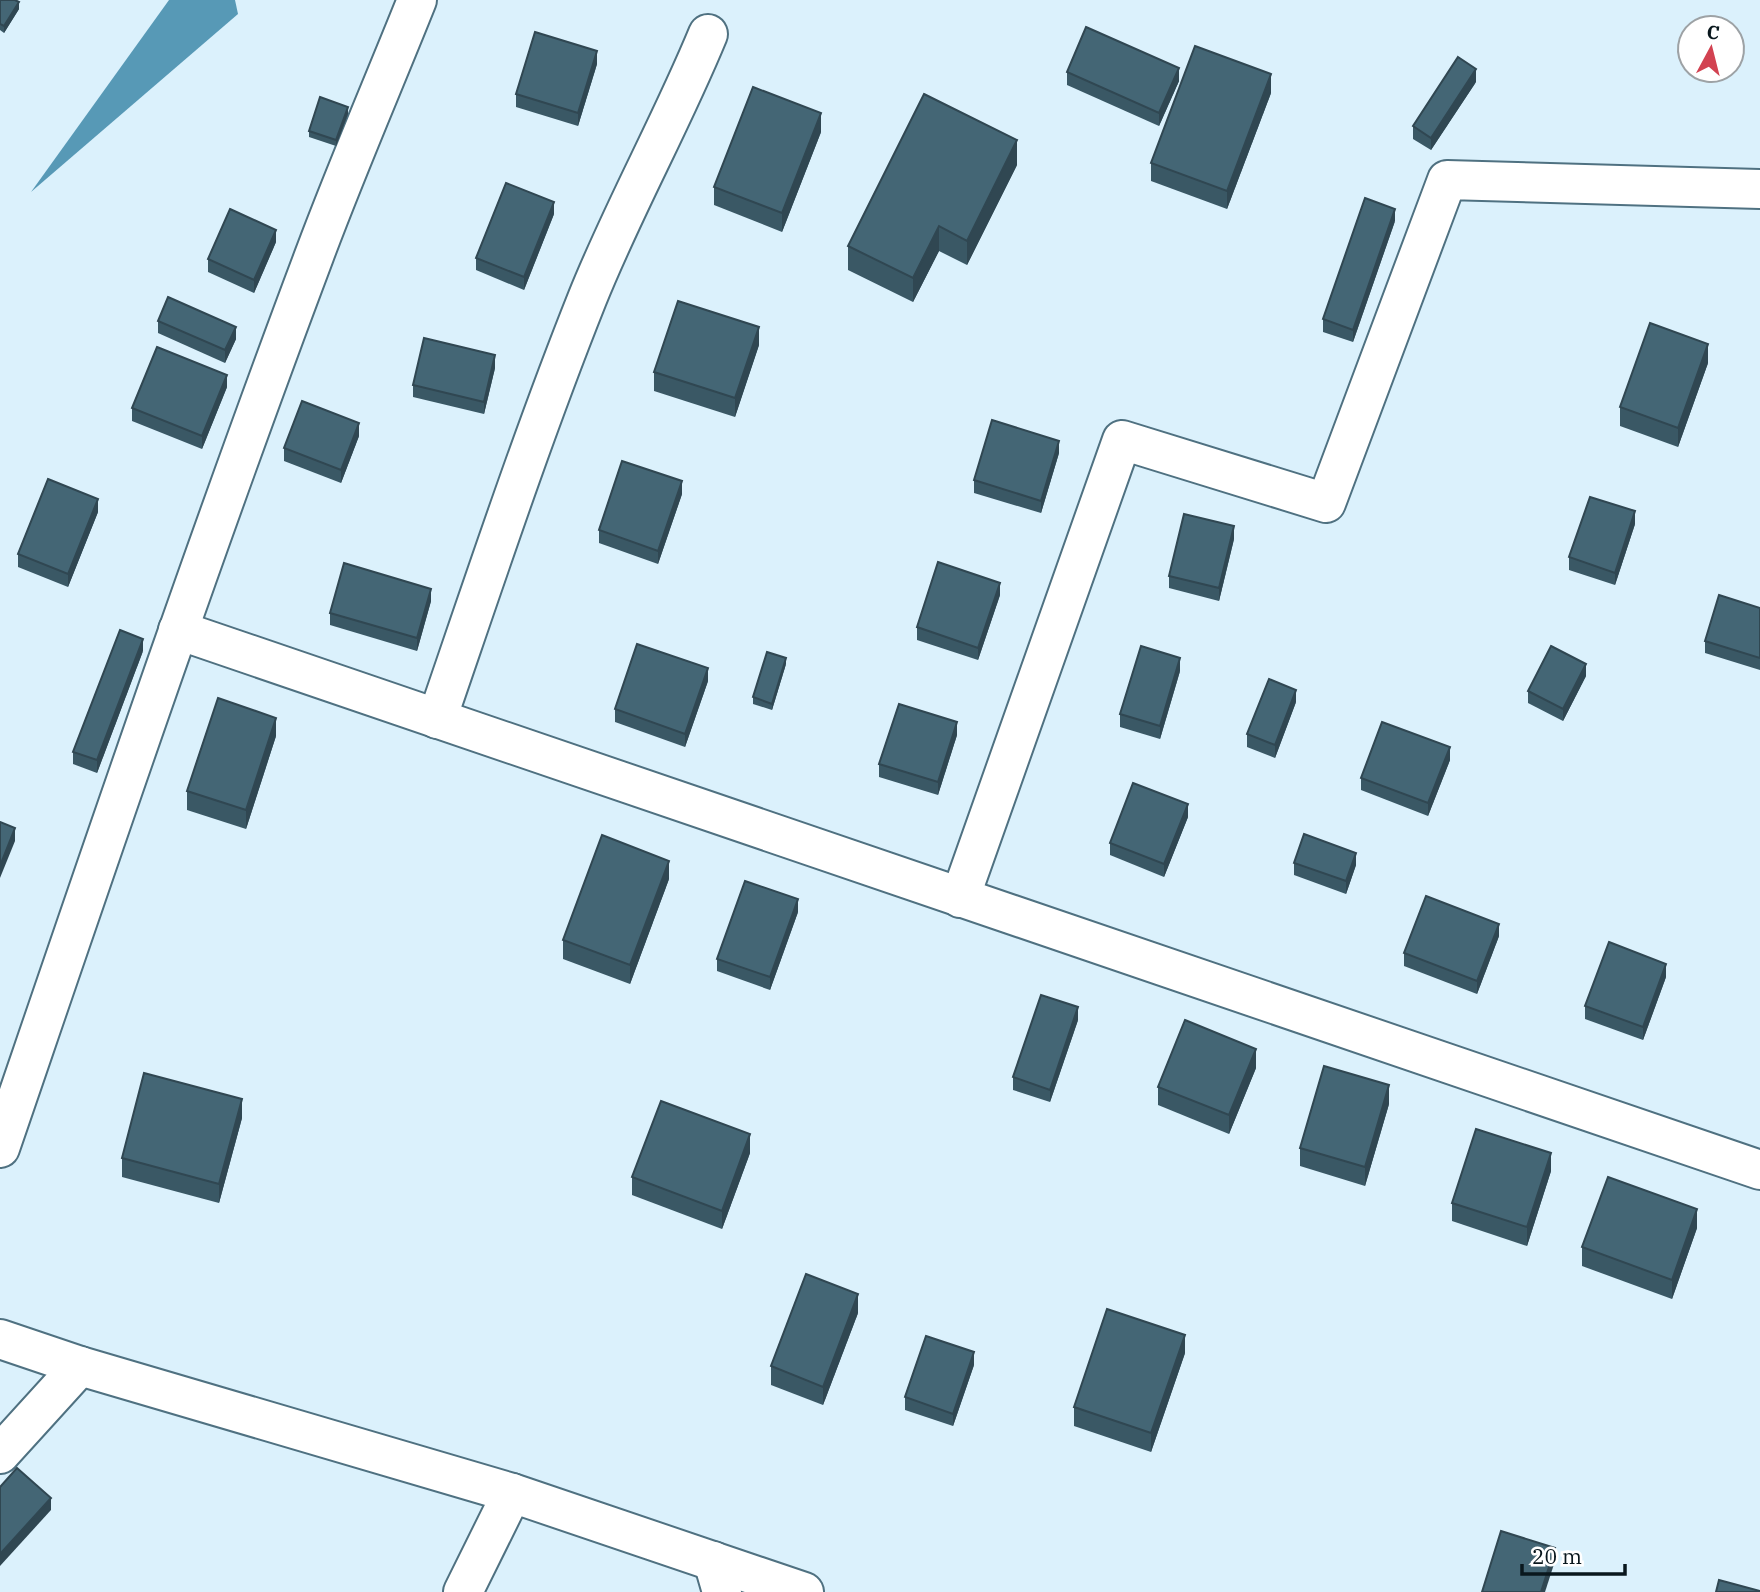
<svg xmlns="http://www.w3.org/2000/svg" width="1760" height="1592" font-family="'IBM Plex Serif',serif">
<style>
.water{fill:#5799b6}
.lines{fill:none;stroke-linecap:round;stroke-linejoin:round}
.minor-casing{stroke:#4f7181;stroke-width:42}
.major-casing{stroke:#4f7181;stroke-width:42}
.minor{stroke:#fff;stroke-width:38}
.major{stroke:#fff;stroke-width:38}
.wall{fill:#3a5865}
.shaded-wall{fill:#304752}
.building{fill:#446675;stroke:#304752;stroke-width:2}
</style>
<rect width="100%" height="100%" fill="#dbf1fc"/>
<!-- water -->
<path class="water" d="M169 0H235L238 14 31 192Z"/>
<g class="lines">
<defs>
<g id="minor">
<path d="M178 630 1760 1170"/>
<path d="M437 719C485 579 532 437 587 299 623 209 671 124 708 34"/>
<path d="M960 898 1122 440 1326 503 1447 180 1760 189"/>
<path d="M0 1148C102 850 203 551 314 256 346 170 383 85 417 0"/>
<path d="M0 1454 80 1366"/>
<path d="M713 1561 722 1592"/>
<path d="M463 1592 512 1493"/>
</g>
<path id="major" d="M0 1339 80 1366 512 1493 804 1592"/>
</defs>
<!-- minor casing -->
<use href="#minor" class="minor-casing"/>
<!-- major casing -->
<use href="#major" class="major-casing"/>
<!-- minor -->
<use href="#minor" class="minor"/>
<!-- major -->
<use href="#major" class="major"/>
</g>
<!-- wall -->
<g class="wall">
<path d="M0 0 19 9 4 33 0 30Z"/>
<path d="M597 64 578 126 516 107V94Z"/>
<path d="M1067 72 1179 81 1159 126 1067 85Z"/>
<path d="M1476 82 1431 150 1413 139V126Z"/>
<path d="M1271 93 1227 209 1151 181V163Z"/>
<path d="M348 114 336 146 309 137V131Z"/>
<path d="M821 132 782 232 714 205V187Z"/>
<path d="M1017 165 967 265 939 251 913 302 848 270V246Z"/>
<path d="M554 214 524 290 476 270V258Z"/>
<path d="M1395 221 1353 342 1323 332V319Z"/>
<path d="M276 242 254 293 208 272V259Z"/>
<path d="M158 321 236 339 225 363 158 333Z"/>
<path d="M759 345 735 417 654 391V372Z"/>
<path d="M1708 363 1678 447 1620 426V407Z"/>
<path d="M495 368 484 414 413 397V385Z"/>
<path d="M227 387 202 449 132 421V408Z"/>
<path d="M359 436 341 483 284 461V448Z"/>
<path d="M1059 453 1041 513 974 493V480Z"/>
<path d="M682 494 658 564 599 543V530Z"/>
<path d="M98 512 68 587 18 567V554Z"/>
<path d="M1635 524 1615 585 1569 570V557Z"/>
<path d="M1234 539 1219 601 1169 588V576Z"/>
<path d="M1000 595 978 660 917 640V627Z"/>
<path d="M431 601 417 651 330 625V613Z"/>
<path d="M1760 608V670L1705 653V641Z"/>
<path d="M143 651 97 773 73 764V752Z"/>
<path d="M786 664 772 710 753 704V697Z"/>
<path d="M1180 671 1160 739 1120 727V714Z"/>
<path d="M1586 676 1563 721 1528 703V691Z"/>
<path d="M708 681 685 747 615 722V709Z"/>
<path d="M1296 702 1275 758 1247 747V734Z"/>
<path d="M957 735 938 795 879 777V764Z"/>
<path d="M276 736 246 829 187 810V791Z"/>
<path d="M1450 760 1428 816 1361 790V778Z"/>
<path d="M1188 817 1164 877 1110 855V843Z"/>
<path d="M1294 863 1356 865 1346 894 1294 875Z"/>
<path d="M669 879 630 984 563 959V940Z"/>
<path d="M798 912 770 990 717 971V959Z"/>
<path d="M1499 936 1477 994 1404 966V953Z"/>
<path d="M1666 977 1643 1040 1585 1019V1006Z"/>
<path d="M1078 1020 1050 1102 1013 1090V1077Z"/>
<path d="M1256 1068 1229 1134 1158 1105V1087Z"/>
<path d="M1389 1104 1365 1186 1300 1166V1148Z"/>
<path d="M242 1118 219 1203 122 1177V1158Z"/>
<path d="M750 1153 722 1229 632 1195V1177Z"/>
<path d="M1551 1171 1527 1246 1452 1221V1203Z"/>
<path d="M1697 1228 1672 1299 1582 1266V1247Z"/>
<path d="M858 1313 823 1405 771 1385V1366Z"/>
<path d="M1185 1353 1151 1452 1074 1426V1407Z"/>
<path d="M974 1365 953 1426 905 1410V1397Z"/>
</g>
<!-- shaded-wall -->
<g class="shaded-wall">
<path d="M19 2V9L4 33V26Z"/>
<path d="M597 51V64L578 126V113Z"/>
<path d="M1179 68V81L1159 126V113Z"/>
<path d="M1476 69V82L1431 150V138Z"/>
<path d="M1271 74V93L1227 209V191Z"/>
<path d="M348 107V114L336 146V140Z"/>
<path d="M821 113V132L782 232V213Z"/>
<path d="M1017 140V165L967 265V241Z"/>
<path d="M554 202V214L524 290V277Z"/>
<path d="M1395 209V221L1353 342V330Z"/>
<path d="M939 226V251L913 302V278Z"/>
<path d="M276 230V242L254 293V280Z"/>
<path d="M236 327V339L225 363V350Z"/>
<path d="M759 327V345L735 417V398Z"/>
<path d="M1708 344V363L1678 447V428Z"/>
<path d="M495 355V368L484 414V402Z"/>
<path d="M227 375V387L202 449V436Z"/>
<path d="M359 423V436L341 483V470Z"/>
<path d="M1059 441V453L1041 513V501Z"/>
<path d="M682 481V494L658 564V551Z"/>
<path d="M98 499V512L68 587V574Z"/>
<path d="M1635 511V524L1615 585V573Z"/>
<path d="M1234 526V539L1219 601V588Z"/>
<path d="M1000 583V595L978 660V648Z"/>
<path d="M431 589V601L417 651V638Z"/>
<path d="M143 639V651L97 773V760Z"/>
<path d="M786 658V664L772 710V704Z"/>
<path d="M1180 658V671L1160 739V726Z"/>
<path d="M1586 664V676L1563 721V709Z"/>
<path d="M708 668V681L685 747V734Z"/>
<path d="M1296 690V702L1275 758V745Z"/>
<path d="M276 718V736L246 829V810Z"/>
<path d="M957 722V735L938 795V782Z"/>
<path d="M1450 747V760L1428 816V803Z"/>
<path d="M1188 804V817L1164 877V864Z"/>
<path d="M15 828V841L0 878V866Z"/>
<path d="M1356 853V865L1346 894V881Z"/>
<path d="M669 861V879L630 984V965Z"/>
<path d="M798 899V912L770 990V977Z"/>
<path d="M1499 924V936L1477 994V981Z"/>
<path d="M1666 964V977L1643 1040V1027Z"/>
<path d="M1078 1007V1020L1050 1102V1090Z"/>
<path d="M1256 1049V1068L1229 1134V1115Z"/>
<path d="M1389 1085V1104L1365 1186V1167Z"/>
<path d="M242 1099V1118L219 1203V1184Z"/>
<path d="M750 1134V1153L722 1229V1211Z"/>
<path d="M1551 1153V1171L1527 1246V1227Z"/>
<path d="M1697 1209V1228L1672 1299V1280Z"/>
<path d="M858 1294V1313L823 1405V1387Z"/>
<path d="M1185 1335V1353L1151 1452V1433Z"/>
<path d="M974 1352V1365L953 1426V1414Z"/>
<path d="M51 1498V1510L0 1566V1554Z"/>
<path d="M1555 1548V1561L1545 1592H1541Z"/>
</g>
<!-- building -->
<g class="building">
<path d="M0 0H15L19 2 4 26 0 24Z"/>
<path d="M1086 27 1179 68 1159 113 1067 72Z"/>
<path d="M535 32 597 51 578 113 516 94Z"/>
<path d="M1195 46 1271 74 1227 191 1151 163Z"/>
<path d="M1458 57 1476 69 1431 138 1413 126Z"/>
<path d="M753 87 821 113 782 213 714 187Z"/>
<path d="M924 94 1017 140 967 241 939 226 913 278 848 246Z"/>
<path d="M320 97 348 107 336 140 309 131Z"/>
<path d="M506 183 554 202 524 277 476 258Z"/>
<path d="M1365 198 1395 209 1353 330 1323 319Z"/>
<path d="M230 209 276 230 254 280 208 259Z"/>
<path d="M168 297 236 327 225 350 158 321Z"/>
<path d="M678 301 759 327 735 398 654 372Z"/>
<path d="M1650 323 1708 344 1678 428 1620 407Z"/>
<path d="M424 338 495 355 484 402 413 385Z"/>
<path d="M157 347 227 375 202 436 132 408Z"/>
<path d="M302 401 359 423 341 470 284 448Z"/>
<path d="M992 420 1059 441 1041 501 974 480Z"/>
<path d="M622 461 682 481 658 551 599 530Z"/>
<path d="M48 479 98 499 68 574 18 554Z"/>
<path d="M1590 497 1635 511 1615 573 1569 557Z"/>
<path d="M1184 514 1234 526 1219 588 1169 576Z"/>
<path d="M938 562 1000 583 978 648 917 627Z"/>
<path d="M344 563 431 589 417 638 330 613Z"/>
<path d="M1719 595 1760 608V658L1705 641Z"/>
<path d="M120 630 143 639 97 760 73 752Z"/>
<path d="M637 644 708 668 685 734 615 709Z"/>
<path d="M1141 646 1180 658 1160 726 1120 714Z"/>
<path d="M1551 646 1586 664 1563 709 1528 691Z"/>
<path d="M767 652 786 658 772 704 753 697Z"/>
<path d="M1269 679 1296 690 1275 745 1247 734Z"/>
<path d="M218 698 276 718 246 810 187 791Z"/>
<path d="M899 704 957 722 938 782 879 764Z"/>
<path d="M1382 722 1450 747 1428 803 1361 778Z"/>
<path d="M1133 783 1188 804 1164 864 1110 843Z"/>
<path d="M0 822 15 828 0 866Z"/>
<path d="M1304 834 1356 853 1346 881 1294 863Z"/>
<path d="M602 835 669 861 630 965 563 940Z"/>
<path d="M745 881 798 899 770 977 717 959Z"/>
<path d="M1426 896 1499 924 1477 981 1404 953Z"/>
<path d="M1609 942 1666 964 1643 1027 1585 1006Z"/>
<path d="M1041 995 1078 1007 1050 1090 1013 1077Z"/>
<path d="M1185 1020 1256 1049 1229 1115 1158 1087Z"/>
<path d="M1324 1066 1389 1085 1365 1167 1300 1148Z"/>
<path d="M144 1073 242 1099 219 1184 122 1158Z"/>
<path d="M661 1101 750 1134 722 1211 632 1177Z"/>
<path d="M1476 1129 1551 1153 1527 1227 1452 1203Z"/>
<path d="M1608 1177 1697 1209 1672 1280 1582 1247Z"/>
<path d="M806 1274 858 1294 823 1387 771 1366Z"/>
<path d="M1107 1309 1185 1335 1151 1433 1074 1407Z"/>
<path d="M926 1336 974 1352 953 1414 905 1397Z"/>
<path d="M17 1468 51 1498 0 1554V1487Z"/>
<path d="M1501 1531 1555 1548 1541 1592H1482Z"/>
<path d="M1719 1580 1760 1591V1592H1716Z"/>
</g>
<!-- north arrow -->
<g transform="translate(1711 49) rotate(7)"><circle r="33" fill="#ffffff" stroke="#9da2a5" stroke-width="2"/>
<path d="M0-5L12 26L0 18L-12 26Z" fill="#d24251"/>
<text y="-10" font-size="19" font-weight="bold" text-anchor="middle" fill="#09171d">С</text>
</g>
<!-- scale -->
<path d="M1522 1564v10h103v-10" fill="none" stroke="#09171d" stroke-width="3.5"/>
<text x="1532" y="1564" font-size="21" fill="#09171d" stroke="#ffffff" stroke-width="5" paint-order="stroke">20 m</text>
</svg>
